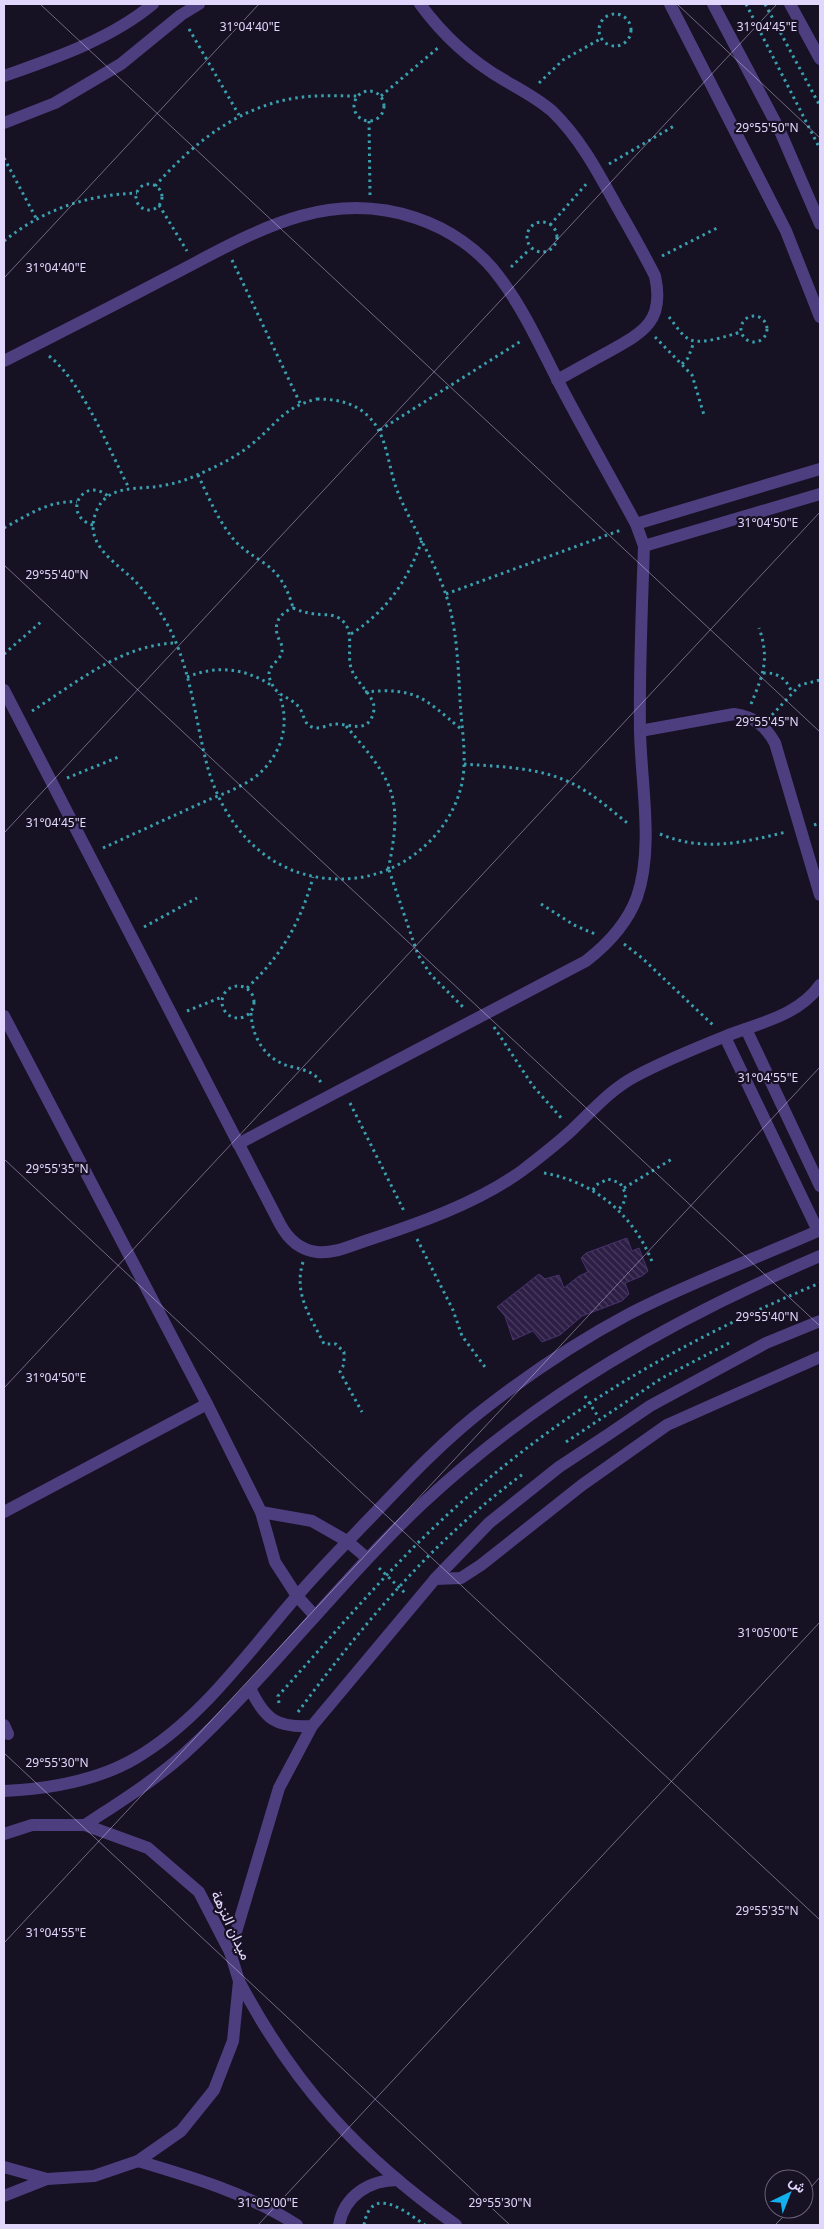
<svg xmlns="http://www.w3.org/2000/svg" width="824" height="2229" font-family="'Noto Sans',Vazirmatn,sans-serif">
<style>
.building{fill:url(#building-back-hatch);stroke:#48326e}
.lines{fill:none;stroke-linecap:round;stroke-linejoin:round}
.path{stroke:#39a0ae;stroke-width:3;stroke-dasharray:2.5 4;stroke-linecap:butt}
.minor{stroke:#4d3f7f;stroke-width:12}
.ticks{fill:none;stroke:#e1d7fc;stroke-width:1;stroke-opacity:0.45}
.labels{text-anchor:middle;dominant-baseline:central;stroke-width:4.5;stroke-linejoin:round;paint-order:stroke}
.street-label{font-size:15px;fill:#e1d7fc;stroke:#171124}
.ticks-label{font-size:12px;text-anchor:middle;fill:#e1d7fc;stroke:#171124;stroke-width:4.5;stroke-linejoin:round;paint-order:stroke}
</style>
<defs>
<pattern id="building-back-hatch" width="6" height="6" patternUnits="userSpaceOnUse" patternTransform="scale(1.25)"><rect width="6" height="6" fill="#2c1e44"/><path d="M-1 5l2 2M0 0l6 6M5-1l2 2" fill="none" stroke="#4a3e60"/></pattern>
</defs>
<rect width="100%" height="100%" fill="#171124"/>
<!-- building -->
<path class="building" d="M627 1238 632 1251 639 1248 648 1271 642 1276 625 1283 629 1294 622 1301 582 1316 560 1335 542 1342 533 1331 513 1340 505 1316 497 1307 539 1274 545 1279 559 1275 564 1288 579 1276 588 1272 581 1258 586 1253Z"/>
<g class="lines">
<!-- path -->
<g class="path">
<path d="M746 4 820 149"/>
<path d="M765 4 820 106"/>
<circle cx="615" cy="30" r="16"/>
<path d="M189 29 239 115"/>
<path d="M539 83 563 60 602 38"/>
<circle cx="369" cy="106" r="15"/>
<path d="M381 96 439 47"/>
<path d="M369 121 370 196"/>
<path d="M4 158 36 218"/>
<path d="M609 164 674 126"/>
<circle cx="149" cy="197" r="13"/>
<path d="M155 186C195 141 242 104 303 97 321 95 339 96 357 96"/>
<path d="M159 205 187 251"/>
<circle cx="542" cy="237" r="15"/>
<path d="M550 225 588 182"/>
<path d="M4 241C44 209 87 195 137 193"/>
<path d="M662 256 719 227"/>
<path d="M232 260 300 403"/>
<path d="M511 267 530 249"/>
<circle cx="754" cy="329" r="13"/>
<path d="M669 317C674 323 680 333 687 338 698 347 729 335 741 332"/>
<path d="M655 337 692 375 704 415"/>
<path d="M49 356C83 383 108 448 129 488"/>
<path d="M682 364 688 358 694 342"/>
<path d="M317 399C335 399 353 402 367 415 389 435 387 468 399 495 413 528 433 558 445 592 457 626 458 664 460 699 461 721 465 744 464 766 462 823 411 872 356 878 278 887 224 833 206 761 194 713 189 656 161 614 154 603 145 592 136 582 116 562 83 545 96 512 107 484 137 490 160 486 174 484 187 480 199 474 218 466 236 457 252 444 277 424 283 407 317 399Z"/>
<path d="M380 430 521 341"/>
<path d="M198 475C209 498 219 523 236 542 245 551 254 556 264 563 280 574 288 589 293 608"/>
<path d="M93 525C61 516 82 475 108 496"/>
<path d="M4 528C28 515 49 500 77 502"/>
<path d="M446 594 621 530"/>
<path d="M293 608C300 611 307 613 315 614 322 615 331 614 337 617 357 627 346 651 351 668 356 683 376 697 374 710 369 736 350 723 334 724 327 725 319 730 312 727 303 724 304 712 298 706 290 697 277 696 272 684 261 664 284 663 282 648 282 643 278 639 277 634 274 621 282 612 293 608Z"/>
<path d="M351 634C387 611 408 580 422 540"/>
<path d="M4 654 42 621"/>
<path d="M763 673C778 672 787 679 792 693"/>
<path d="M187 677C217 665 244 668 271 685"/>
<path d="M365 692C416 687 424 698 461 729"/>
<path d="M751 704C763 675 770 659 759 628"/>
<path d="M32 711C76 683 121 645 175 643"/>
<path d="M772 715 800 685 820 680"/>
<path d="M346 726C393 781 404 796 388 870"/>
<path d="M464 764C502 767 543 767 577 786 596 796 613 812 630 825"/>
<path d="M67 778 121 756"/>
<path d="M814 825 820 823"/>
<path d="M660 834C703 852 742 843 786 832"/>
<path d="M103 848C138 832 173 816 208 800 225 793 248 785 262 771 283 750 290 722 279 694"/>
<path d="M389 870 418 955 431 975 465 1009"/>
<path d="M541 904 574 925 595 934"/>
<path d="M144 927 197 898"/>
<path d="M624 944 642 958 714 1026"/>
<circle cx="238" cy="1002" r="16"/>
<path d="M247 988C281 956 301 922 313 877"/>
<path d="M187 1011 222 997"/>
<path d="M251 1013C252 1039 267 1062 293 1067 305 1070 315 1072 322 1084"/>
<path d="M494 1027 533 1086 563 1120"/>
<path d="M350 1103 404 1211"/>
<path d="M544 1173C595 1182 634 1215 653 1264"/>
<path d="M624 1188 672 1159"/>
<path d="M593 1190 596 1185 608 1179 620 1183 626 1194 623 1205 618 1210"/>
<path d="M417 1239 453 1310 462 1336 485 1367"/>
<path d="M303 1262C293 1294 311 1317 324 1344H336L344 1352V1364L340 1372 362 1412"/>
<path d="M585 1396 599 1418"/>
<path d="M566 1442 662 1378 731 1342"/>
<path d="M379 1568 405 1593"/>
<path d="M279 1703 278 1696C336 1632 392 1564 457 1506 567 1407 685 1339 820 1283"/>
<path d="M298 1712C363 1624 434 1539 523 1474"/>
<path d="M364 2225C371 2183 406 2212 425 2225"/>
</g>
<!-- minor -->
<g class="minor">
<path d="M420 4C442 34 471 61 504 80 521 90 537 98 552 111 580 138 598 172 616 205 629 228 643 252 655 276 665 321 644 332 608 352 591 361 574 371 557 380"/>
<path d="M670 4 786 231 820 317"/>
<path d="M713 4 780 131 820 224"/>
<path d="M790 4 820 59"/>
<path d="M4 76C55 58 111 39 153 4"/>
<path d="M4 123 55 103 121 64 181 15 199 4"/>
<path d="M4 361C57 334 111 307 164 279 247 237 321 186 416 218 449 229 480 250 500 278 524 310 540 346 558 381 583 429 610 476 636 524L644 546C642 607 639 669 640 731 641 783 654 848 637 897 627 924 608 944 586 961L238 1144"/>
<path d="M636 524 820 469"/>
<path d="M644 546 820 494"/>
<path d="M4 690 280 1224C288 1239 300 1250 317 1252 333 1254 350 1246 365 1241 417 1224 478 1203 523 1170 540 1157 557 1144 573 1129 593 1110 611 1089 636 1076 664 1061 696 1048 726 1036 759 1023 798 1016 820 985"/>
<path d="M640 731 734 714C754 717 765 725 775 743L820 895"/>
<path d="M4 1016 207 1404 261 1512 275 1562 297 1596 315 1616"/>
<path d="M746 1029 820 1186"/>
<path d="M725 1037 818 1231"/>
<path d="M4 1512 207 1404"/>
<path d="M261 1512 312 1521 347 1541 367 1558"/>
<path d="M435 1579 461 1578 481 1565 582 1485 667 1425 820 1357"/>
<path d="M250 1688C265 1720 277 1728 312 1726"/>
<path d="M4 1725 8 1734"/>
<path d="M4 1791C48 1789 97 1781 136 1758 201 1720 248 1652 297 1596 321 1568 348 1541 374 1514 410 1476 446 1438 488 1406 532 1372 580 1340 629 1314 691 1282 757 1258 820 1230"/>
<path d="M85 1825C118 1803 154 1781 184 1754 269 1676 338 1583 422 1504 538 1395 674 1318 820 1256"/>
<path d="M4 1834 32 1825H85L148 1848 199 1892 230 1952 239 1981 233 2041 214 2090 181 2131 138 2161 94 2176 47 2179 4 2167"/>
<path d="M230 1952 279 1788 312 1726 435 1579 489 1523 559 1467 609 1434 650 1406 766 1343 820 1321"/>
<path d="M239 1981C295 2087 359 2156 456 2225"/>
<path d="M138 2161C192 2177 249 2194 297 2225"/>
<path d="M4 2196 47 2179"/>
<path d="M339 2225C344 2196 369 2180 398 2180"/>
</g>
</g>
<!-- ticks -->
<path class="ticks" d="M40 4 820 732M677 4 820 138M4 278 259 4M4 565 820 1326M4 833 777 4M4 1159 820 1920M4 1388 820 512M4 1753 510 2225M4 1943 820 1067M804 2195 820 2177M258 2225 820 1622M775 2225 791 2209"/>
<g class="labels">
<!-- street labels -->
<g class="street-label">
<text transform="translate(232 1925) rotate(65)">ميدان النزهة</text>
</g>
</g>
<g class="ticks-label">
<text x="250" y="31">31°04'40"E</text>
<text x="767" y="31">31°04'45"E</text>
<text x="767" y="132">29°55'50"N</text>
<text x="56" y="272">31°04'40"E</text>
<text x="768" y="527">31°04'50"E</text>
<text x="57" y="579">29°55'40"N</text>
<text x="767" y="726">29°55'45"N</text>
<text x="56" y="827">31°04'45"E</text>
<text x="768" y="1082">31°04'55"E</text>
<text x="57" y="1173">29°55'35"N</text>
<text x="767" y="1321">29°55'40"N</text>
<text x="56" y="1382">31°04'50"E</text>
<text x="768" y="1637">31°05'00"E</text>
<text x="57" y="1767">29°55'30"N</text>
<text x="767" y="1915">29°55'35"N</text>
<text x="56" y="1937">31°04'55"E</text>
<text x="268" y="2207">31°05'00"E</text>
<text x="500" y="2207">29°55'30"N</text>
</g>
<!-- border -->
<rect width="824" height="2229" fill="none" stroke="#e1d7fc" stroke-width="10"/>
<!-- north arrow -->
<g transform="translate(789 2194) rotate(43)"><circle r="24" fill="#171124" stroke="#68607a"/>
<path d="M0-4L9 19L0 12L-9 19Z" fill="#12b0ec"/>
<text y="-8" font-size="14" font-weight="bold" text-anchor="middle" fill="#e1d7fc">ش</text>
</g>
</svg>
